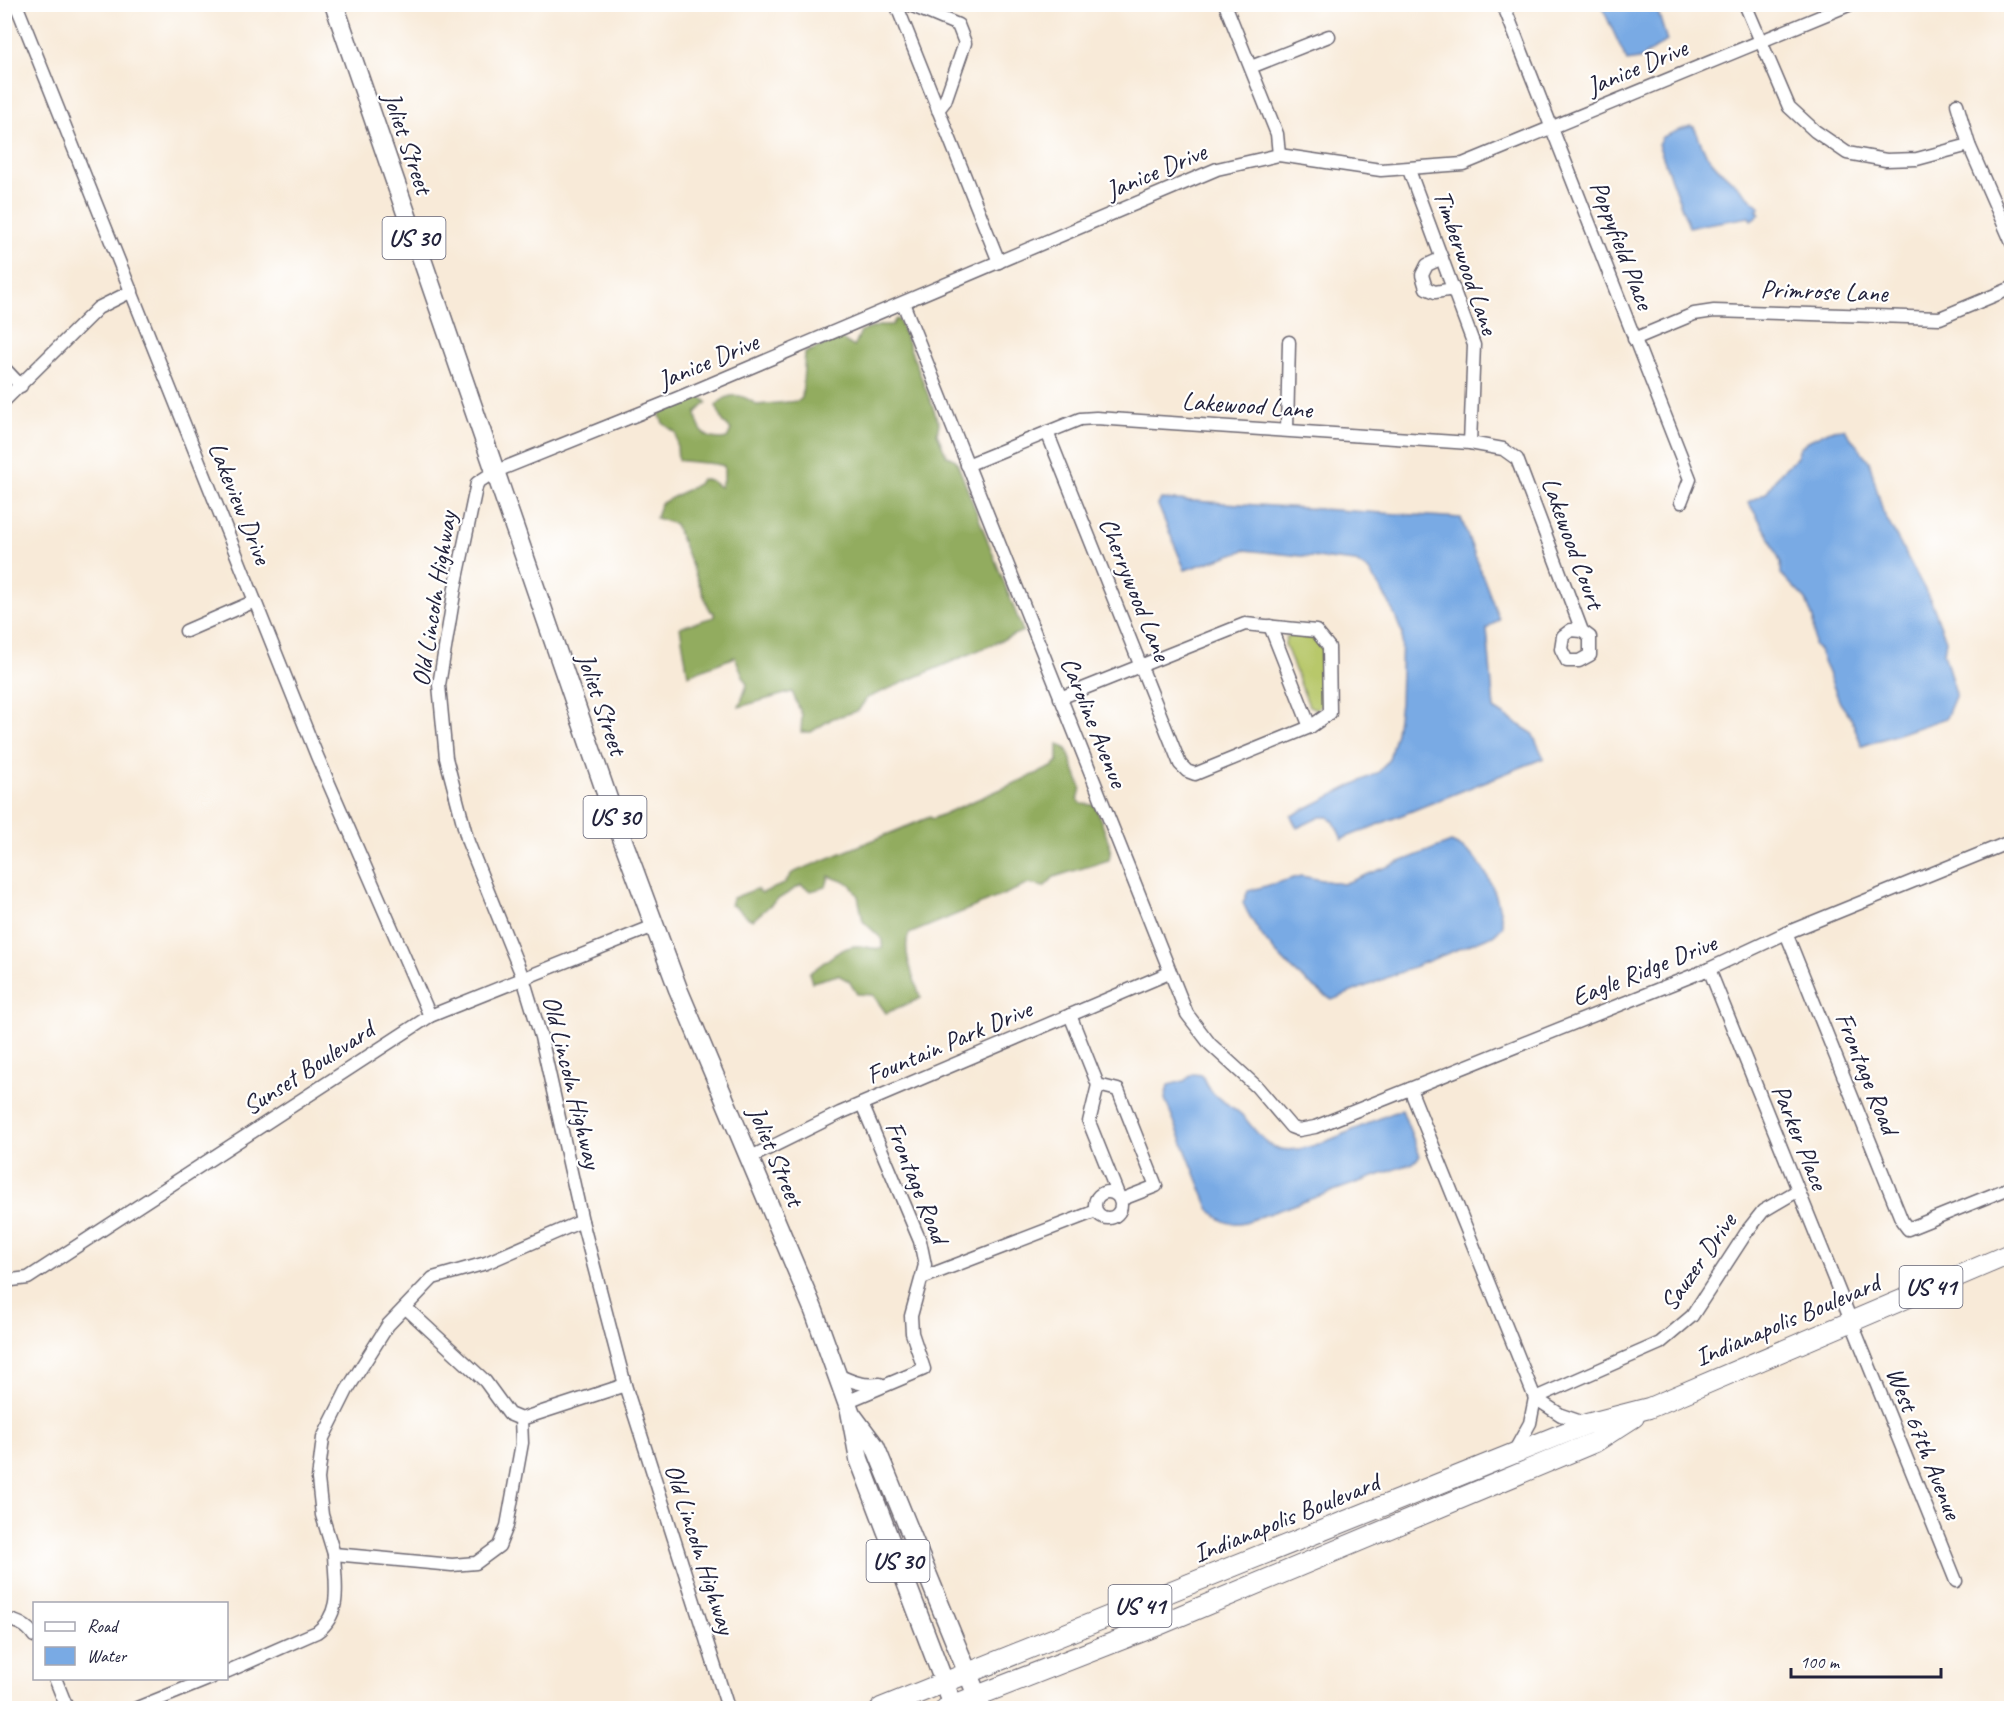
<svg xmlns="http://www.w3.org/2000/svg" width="2016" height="1713" font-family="Caveat,sans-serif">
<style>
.green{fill:#b8c86b;stroke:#6d7553;stroke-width:1.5}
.forest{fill:#92ac5f;stroke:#5a674d;stroke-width:1.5}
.water{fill:#79aae4;stroke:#4e6690;stroke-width:1.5}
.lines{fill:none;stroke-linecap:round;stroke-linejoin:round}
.minor-casing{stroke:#6d6872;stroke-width:15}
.primary-casing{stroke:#6d6872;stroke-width:21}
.trunk-casing{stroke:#6d6872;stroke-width:22}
.minor{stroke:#fff;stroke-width:12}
.primary{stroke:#fff;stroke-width:18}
.trunk{stroke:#fff;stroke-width:20}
.labels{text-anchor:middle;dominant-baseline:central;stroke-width:4.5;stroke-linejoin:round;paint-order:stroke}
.shield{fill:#fff;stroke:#646476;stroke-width:1.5}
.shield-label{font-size:24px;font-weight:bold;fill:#22223b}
.street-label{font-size:26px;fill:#22223b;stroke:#fff}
</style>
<rect width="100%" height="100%" fill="#fff"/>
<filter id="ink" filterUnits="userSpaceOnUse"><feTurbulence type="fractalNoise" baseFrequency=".0167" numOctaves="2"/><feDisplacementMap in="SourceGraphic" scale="12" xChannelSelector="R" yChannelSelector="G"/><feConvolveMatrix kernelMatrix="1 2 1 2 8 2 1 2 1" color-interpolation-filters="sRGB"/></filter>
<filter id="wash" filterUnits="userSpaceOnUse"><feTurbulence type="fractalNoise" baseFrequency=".008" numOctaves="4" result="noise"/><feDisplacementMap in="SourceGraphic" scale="24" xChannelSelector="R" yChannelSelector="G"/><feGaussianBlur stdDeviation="1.35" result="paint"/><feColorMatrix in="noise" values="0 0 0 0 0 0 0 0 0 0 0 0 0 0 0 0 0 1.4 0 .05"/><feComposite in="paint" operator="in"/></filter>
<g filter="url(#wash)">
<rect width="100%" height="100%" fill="#f8ead8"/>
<!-- green -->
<path class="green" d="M1296 634 1315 639 1324 649 1323 704 1316 709 1309 706 1285 644 1286 637Z"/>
<!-- forest -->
<g class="forest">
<path d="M896 319 899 320 939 423 937 434 947 456 956 460 1023 631 867 698 858 711 833 718 811 732H801L802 715 792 692 739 707 747 685 735 657 688 675 680 627 714 617V612L710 611 675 524 656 518 660 504 698 484 701 479 710 480 720 487 724 478V466C715 462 691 463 678 460L676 433 663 423 659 413 701 397 707 402 696 413C698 432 707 442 727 438L731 430 724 423 716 406C728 391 743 394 757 405L798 401 802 398 805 353 840 338 854 347 861 331 882 325H892Z"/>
<path d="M1058 744 1067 749 1081 788 1078 800 1082 804 1095 805 1111 848 1109 860 1054 877 1044 887 1029 884 909 934C901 951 915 981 921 998L886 1013 873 995 857 994 849 981 838 975 812 982 809 973C824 964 837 949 854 946 865 945 871 950 882 948L883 940 863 921 858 896 850 884 829 876 826 887 811 891 801 885 775 901 753 920C743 917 741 908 731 905L733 898 756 889 762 893 784 884 792 873 930 817 932 819 1052 767 1058 761Z"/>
</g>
<!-- water -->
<g class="water">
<path d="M1601 5H1656L1667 41 1639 59 1627 61Z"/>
<path d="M1690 126 1694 127 1706 154 1718 168 1760 207 1757 210 1760 214 1751 220 1749 217 1689 227 1658 144 1662 137Z"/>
<path d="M1844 429 1869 461 1883 512 1932 603 1946 640 1944 653 1956 694 1946 718 1862 746 1851 718 1840 703 1819 651 1814 645 1813 619 1806 600 1781 574V564L1768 534 1748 502 1766 493 1780 473 1797 457 1800 448 1808 441 1830 430Z"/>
<path d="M1161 499 1461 518 1499 619 1487 629 1494 709 1532 733 1544 758 1342 839 1334 822 1329 817H1320L1297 828 1291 816 1379 772 1389 759 1396 732 1400 703 1402 633 1389 602 1369 571 1356 562 1245 550 1185 570 1158 505Z"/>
<path d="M1451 842C1484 855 1498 893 1503 926L1493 935 1332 1000C1294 975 1262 945 1243 903L1248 891 1301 876 1343 884Z"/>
<path d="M1193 1074 1202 1075C1212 1101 1226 1100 1243 1116 1252 1126 1260 1139 1272 1146 1302 1163 1370 1118 1402 1110L1420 1156 1413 1163 1245 1222C1228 1226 1219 1221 1209 1208L1165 1099 1168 1085 1184 1081Z"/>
</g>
</g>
<g filter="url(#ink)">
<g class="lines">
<defs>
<g id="minor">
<path d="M16 4 317 756 430 1016"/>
<path d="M896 4 999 262"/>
<path d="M908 4 958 25 965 43 945 101 938 110"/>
<path d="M1225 4 1277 134 1279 155"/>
<path d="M1503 4 1690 479 1681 502"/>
<path d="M1745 4 1789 107 1815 131 1847 153 1886 160 1917 159 1969 145"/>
<path d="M1251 67 1329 36"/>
<path d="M1957 104 1969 145 2012 243"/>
<path d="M1409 170 1474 345 1470 443"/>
<path d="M1442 258 1427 265 1422 275 1426 288 1435 292 1454 289"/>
<path d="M903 303 1187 1014 1210 1044 1257 1087 1291 1127 1299 1130 1315 1127 1709 969 1786 933 2012 841"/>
<path d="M1634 339 1694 314 1714 311 1940 318 2012 288"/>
<path d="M4 368 21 386"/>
<path d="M4 401 98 308 132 291"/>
<path d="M1287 430 1289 342"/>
<path d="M1047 432 1180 764 1187 771 1195 774 1310 727 1330 713 1329 647 1316 631 1245 624 1060 698"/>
<path d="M967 465 1080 419 1096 418 1470 443 1503 449 1517 459 1582 631 1590 637V655L1579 661H1567L1561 649 1563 636 1571 630 1582 631"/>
<path d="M1270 626 1310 727"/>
<path d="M186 631 255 601"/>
<path d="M1786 933 1902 1221 1908 1229 2012 1187"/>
<path d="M1709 969 1956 1581"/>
<path d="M1070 1015 1098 1085 1118 1090 1156 1186 1120 1200"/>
<path d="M1098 1085 1089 1122 1119 1197"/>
<path d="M1410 1089 1535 1398 1561 1415 1587 1424"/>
<path d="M749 1158 840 1113 1169 973"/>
<circle cx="1108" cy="1205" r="13"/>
<path d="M922 1278 1096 1211"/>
<path d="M4 1281 28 1278 430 1016 654 926"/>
<path d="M405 1307 485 1381 509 1414 521 1419 522 1443 507 1526 499 1546 476 1563 452 1565 334 1554 322 1515 318 1479 323 1438 347 1390 388 1325 433 1278 486 1263 582 1221"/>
<path d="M836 1374C852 1382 863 1386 880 1384"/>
<path d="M1535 1398 1660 1343 1692 1316 1748 1230 1763 1211 1797 1191"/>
<path d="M846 1402 924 1369 912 1333 911 1316 925 1265 920 1241 862 1104"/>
<path d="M521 1419 625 1385"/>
<path d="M1514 1452 1530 1423 1535 1398"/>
<path d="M4 1619C17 1621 27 1625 34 1636"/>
<path d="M226 1672 317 1632C343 1613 335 1583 334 1554"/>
<path d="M55 1678 67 1708"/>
<path d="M137 1708 211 1678"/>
<path d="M728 1708 625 1385 582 1221 541 1037 523 978 468 842 446 758 439 685 455 588 477 483 494 472 678 398 1217 169 1279 155 1381 170 1463 164 1851 4"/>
</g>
<g id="primary">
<path d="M334 4 615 819 678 989 814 1311 850 1411 859 1459 954 1708"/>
<path d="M852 1415 875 1446 982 1708"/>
</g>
<g id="trunk">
<path d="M881 1708 1587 1424 1649 1408 2012 1253"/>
<path d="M946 1708 1156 1626 1595 1442 1634 1417"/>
</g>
</defs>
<!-- minor casing -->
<use href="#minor" class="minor-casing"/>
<!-- primary casing -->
<use href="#primary" class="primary-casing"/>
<!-- trunk casing -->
<use href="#trunk" class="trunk-casing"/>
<!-- minor -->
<use href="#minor" class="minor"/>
<!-- primary -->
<use href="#primary" class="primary"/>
<!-- trunk -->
<use href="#trunk" class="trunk"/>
</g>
</g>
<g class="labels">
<!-- shield labels -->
<g class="shield">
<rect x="382.5" y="217" width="63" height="42" rx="4.5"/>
<rect x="583.5" y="796" width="63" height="42" rx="4.5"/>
<rect x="1899.5" y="1266" width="63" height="42" rx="4.5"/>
<rect x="866.5" y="1540" width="63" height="42" rx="4.5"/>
<rect x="1108.5" y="1585" width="63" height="42" rx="4.5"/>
</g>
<g class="shield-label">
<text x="414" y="238">US 30</text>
<text x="615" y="817">US 30</text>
<text x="1931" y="1287">US 41</text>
<text x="898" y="1561">US 30</text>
<text x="1140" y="1606">US 41</text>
</g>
<!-- street labels -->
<g class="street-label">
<text transform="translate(1637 67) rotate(-23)">Janice Drive</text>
<text transform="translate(408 143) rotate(71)">Joliet Street</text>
<text transform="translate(1156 171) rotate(-23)">Janice Drive</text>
<text transform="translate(1622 245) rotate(69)">Poppyfield Place</text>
<text transform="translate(1466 262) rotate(71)">Timberwood Lane</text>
<text transform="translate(1824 291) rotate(2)">Primrose Lane</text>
<text transform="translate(708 361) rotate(-23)">Janice Drive</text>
<text transform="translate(1247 405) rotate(4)">Lakewood Lane</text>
<text transform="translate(240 503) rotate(68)">Lakeview Drive</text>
<text transform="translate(1573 543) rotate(70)">Lakewood Court</text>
<text transform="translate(1135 589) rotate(68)">Cherrywood Lane</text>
<text transform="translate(434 599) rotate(-81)">Old Lincoln Highway</text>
<text transform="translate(602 704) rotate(71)">Joliet Street</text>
<text transform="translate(1094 722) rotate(68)">Caroline Avenue</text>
<text transform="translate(1644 970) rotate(-22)">Eagle Ridge Drive</text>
<text transform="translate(949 1042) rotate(-23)">Fountain Park Drive</text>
<text transform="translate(308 1068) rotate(-33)">Sunset Boulevard</text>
<text transform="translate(1867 1073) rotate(68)">Frontage Road</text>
<text transform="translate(572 1082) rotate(76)">Old Lincoln Highway</text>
<text transform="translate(1800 1137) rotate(68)">Parker Place</text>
<text transform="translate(776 1156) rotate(67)">Joliet Street</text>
<text transform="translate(917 1182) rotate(68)">Frontage Road</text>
<text transform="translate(1698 1262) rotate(-55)">Sauzer Drive</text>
<text transform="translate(1787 1320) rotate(-23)">Indianapolis Boulevard</text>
<text transform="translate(1924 1443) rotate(68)">West 67th Avenue</text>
<text transform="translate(1286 1518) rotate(-22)">Indianapolis Boulevard</text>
<text transform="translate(700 1549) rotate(72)">Old Lincoln Highway</text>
</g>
</g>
<!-- margin -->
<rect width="2016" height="1713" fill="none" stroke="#fff" stroke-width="24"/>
<!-- legend -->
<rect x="33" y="1602" width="195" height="78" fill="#ffffff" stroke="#a7a7b1" stroke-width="1.5"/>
<rect x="45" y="1622" width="30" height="9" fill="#ffffff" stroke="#a7a7b1" stroke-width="1.5"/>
<text x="87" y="1632" font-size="18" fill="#22223b">Road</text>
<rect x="45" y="1647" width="30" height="18" fill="#79aae4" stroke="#a7a7b1" stroke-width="1.5"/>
<text x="87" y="1662" font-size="18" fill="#22223b">Water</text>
<!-- scale -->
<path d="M1791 1668v9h150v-9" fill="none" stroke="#22223b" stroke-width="3"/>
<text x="1800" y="1668" font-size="18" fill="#22223b" stroke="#ffffff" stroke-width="4.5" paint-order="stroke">100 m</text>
</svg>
